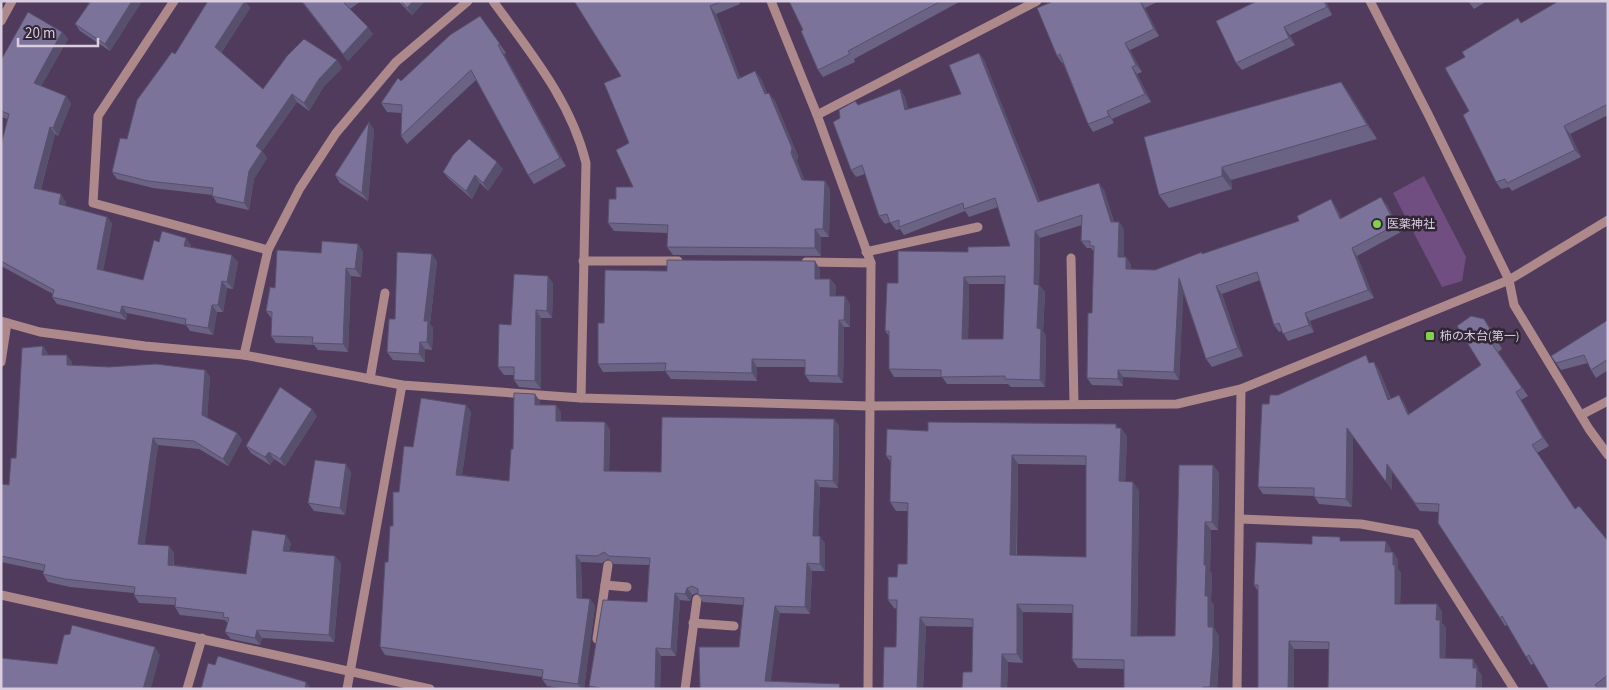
<svg xmlns="http://www.w3.org/2000/svg" width="1609" height="690" font-family="'Source Sans 3','Noto Sans JP',sans-serif">
<style>
.green{fill:#714e81}
.lines{fill:none;stroke-linecap:round;stroke-linejoin:round}
.minor{stroke:#ae898b;stroke-width:9}
.wall{fill:#6a6384;fill-rule:evenodd}
.shaded-wall{fill:#56506c}
.building{fill:#7b739a;stroke:#56506c;fill-rule:evenodd}
.poi-dot{fill:#83d04f;stroke:#312736;stroke-width:2}
.labels{text-anchor:middle;dominant-baseline:central;stroke-width:5;stroke-linejoin:round;paint-order:stroke}
.poi-label{font-size:12px;fill:#dacde0;stroke:#312736;text-anchor:start}
</style>
<rect width="100%" height="100%" fill="#513b5c"/>
<!-- green -->
<path class="green" d="M1424 176 1466 257 1462 281 1442 287 1393 193Z"/>
<g class="lines">
<!-- minor -->
<g class="minor">
<path d="M174 1 98 116 93 203 268 250"/>
<path d="M493 1C530 52 571 101 586 163L581 398"/>
<path d="M771 1 817 115 871 263 868 689"/>
<path d="M1370 1 1428 114 1509 280 1514 305 1589 429 1608 455"/>
<path d="M1 21 12 1"/>
<path d="M817 115 1037 1"/>
<path d="M866 252 978 227"/>
<path d="M1071 258 1074 404"/>
<path d="M583 261H678"/>
<path d="M806 262 871 263"/>
<path d="M1 321 40 332 145 346 244 355 402 385 581 398 869 406 1177 404 1241 389 1509 280 1608 220"/>
<path d="M244 355 268 250 300 188 336 133 396 62 468 1"/>
<path d="M1 362 7 323"/>
<path d="M370 379 385 293"/>
<path d="M1581 415 1608 401"/>
<path d="M1240 519 1361 524 1416 534 1514 689"/>
<path d="M605 585 627 587"/>
<path d="M1 595 430 689"/>
<path d="M693 623 734 626"/>
<path d="M597 639 608 565"/>
<path d="M187 689 202 638"/>
<path d="M347 689 402 385"/>
<path d="M685 689 697 599"/>
<path d="M1237 689 1241 389"/>
</g>
</g>
<!-- wall -->
<g class="wall">
<path d="M86 1H142L110 51 80 31 75 24 89 3Z"/>
<path d="M208 1H245L250 8 221 53 263 89 337 60 342 68 324 86 309 111 297 102 262 151 267 158 254 179 249 210 217 203 212 195 153 188 117 179 112 172 127 139 175 54Z"/>
<path d="M301 1H361L350 9 373 34 348 61Z"/>
<path d="M398 1H425L412 15Z"/>
<path d="M574 1H739L740 4 716 14 740 78 755 71 761 79 767 93 775 101 798 156 797 161 804 180 825 181 830 189 829 237H821V256L673 255 667 247 668 233 614 231 608 223 616 199 633 187 621 76Z"/>
<path d="M789 1H961L854 59 855 62 823 77 818 70 803 30Z"/>
<path d="M1054 1H1159L1145 8 1159 36 1130 50 1142 72 1137 74 1151 102 1112 119 1114 123 1093 132 1088 124 1063 63H1062L1057 56Z"/>
<path d="M1326 1 1332 15 1290 35 1295 45 1242 70 1236 63 1216 21Z"/>
<path d="M1468 1H1487L1474 9Z"/>
<path d="M1608 1V115L1570 134 1581 157 1512 191 1509 187 1501 189 1496 182 1469 111 1465 57 1518 18 1521 23 1557 2Z"/>
<path d="M480 16 506 53 504 54 566 166 534 184 528 175 476 80 407 144 401 136V113L387 112 381 103Z"/>
<path d="M62 32 68 39 41 86 66 96 71 104 58 136 55 134 41 189 66 202 65 206 107 217 112 224 103 271 143 280 159 242 191 245V247L238 262 233 289 227 288 223 312H217L213 335 190 331 186 325 127 313 126 320 57 304 52 297 53 294 1 266V145L8 119 1 117V60Z"/>
<path d="M979 53 984 60 1040 201 1104 190 1114 222H1119L1124 230V257H1126L1131 265V269L1155 270 1299 221 1336 207 1342 219 1387 205 1401 232 1357 256 1374 298 1310 321 1314 332 1288 341 1282 331 1279 332 1274 325 1260 280 1222 294 1243 356 1212 367 1206 359 1183 292 1179 380 1123 377V386L1092 385 1087 378 1092 313 1094 252 1091 248H1087L1081 241 1082 225 1040 238 1039 285 1045 292 1043 331 1046 336 1045 387H1011L1008 384H947L942 377H894L889 369V336L885 331 898 283 968 252 1010 246 998 207 969 217 965 211 904 235 900 229 896 230 890 222 885 224 879 216 865 174 856 177 851 170 840 118 858 105 900 89 905 97 908 109 961 94ZM969 284H1005L1003 339H968Z"/>
<path d="M1341 82 1350 95 1377 139 1231 180 1232 189 1169 208 1159 195Z"/>
<path d="M369 122 374 130 368 201 340 183 335 175Z"/>
<path d="M503 169 488 191 480 183 472 199 449 179 443 172Z"/>
<path d="M358 244 363 252 361 277 351 276 348 352 318 350 314 345 276 343 271 336 272 319 266 311 275 288 321 253Z"/>
<path d="M437 261 430 324 433 328 432 350 425 349V362L393 360 387 352 395 319Z"/>
<path d="M820 269V279H830L836 286 835 296 850 304V327H844L843 383 810 382 805 375V367H757V381L671 379 665 371 603 372 598 364 667 271Z"/>
<path d="M553 283 552 318H541V389L519 387 514 380V375H504L498 367 511 325Z"/>
<path d="M1608 320V370L1596 378 1591 370 1588 363 1561 370 1556 363Z"/>
<path d="M1490 327 1502 349 1498 352 1528 396 1521 400 1549 446 1537 453 1575 509 1608 541V687L1606 689H1549L1534 663 1531 665 1507 625 1505 626 1500 618 1439 512 1420 511 1392 472V490L1353 436 1352 507 1319 504 1314 496 1263 494 1258 487 1269 404 1278 395 1371 362 1379 370 1391 399 1404 403 1409 414 1481 365Z"/>
<path d="M43 346 48 354V355L72 362V365L109 367 205 370 210 377 207 418 237 433 242 440 228 466 199 449 158 445 144 545 169 546 174 553V565L246 574 291 543 289 551 335 556 341 564 334 642 262 638 260 645 231 639 225 632 228 624 225 620 180 615 175 607V605L139 603 134 595V593L70 587 48 582 43 574 44 571 1 562V484L9 485Z"/>
<path d="M540 401V405L561 412V421L610 429 609 471 661 472 834 419 839 426 838 488 820 487 818 536 825 543V571H812L810 614 780 613 700 689 739 647 743 605 703 602 697 593 692 595 690 601 680 600 676 656H661L660 689H591L589 686 647 602 649 565 614 564 608 559 602 563 581 562 582 599H590L595 606 584 689H566L547 686 542 679 543 677 385 655 380 647 388 562 393 526 399 492 413 447 466 405 471 412 462 475 509 481 513 449Z"/>
<path d="M317 416 285 466 274 459 270 465 251 453 246 446Z"/>
<path d="M1121 428 1127 437 1125 481 1139 490 1137 636H1175L1213 465 1219 473 1218 530H1211L1210 571 1212 574 1211 601 1214 605V628L1219 636V656L1217 689H1124V669L1078 668 1072 659V613L1023 612V663L1008 662 1007 689H962L972 672 973 627 926 626 923 689H883L896 647 897 609 894 608 888 600 897 577 907 564 908 511H896L890 502 891 462 886 456 928 431ZM1018 464 1086 465V557L1017 555Z"/>
<path d="M351 472 345 515 314 511 308 503Z"/>
<path d="M1343 541 1391 549V552H1393L1398 560V569L1401 573 1400 604H1437L1442 612V623L1446 628 1445 659 1478 667V670L1482 676 1329 649H1294V689H1258V591L1254 585 1312 544Z"/>
</g>
<!-- shaded-wall -->
<g class="shaded-wall">
<path d="M132 1H142L110 51 105 44Z"/>
<path d="M245 1 250 8 220 54 215 47Z"/>
<path d="M413 1H425L412 15 407 8Z"/>
<path d="M1140 1 1145 8 1159 36 1154 29Z"/>
<path d="M1324 1H1326L1332 15 1327 7Z"/>
<path d="M710 6 716 14 743 87 738 79Z"/>
<path d="M368 27 373 34 348 61 343 54Z"/>
<path d="M1284 27 1290 35 1295 45 1289 38Z"/>
<path d="M62 32 68 39 39 90 34 83Z"/>
<path d="M1125 43 1130 50 1142 72 1136 65Z"/>
<path d="M498 45 504 54 566 166 560 158Z"/>
<path d="M979 53 984 60 1043 209 1038 202Z"/>
<path d="M337 60 342 68 324 86 309 111 304 103 319 79Z"/>
<path d="M1132 67 1137 74 1151 102 1145 94Z"/>
<path d="M755 71 761 79 771 102 765 94Z"/>
<path d="M1341 82 1350 95 1377 139 1367 125Z"/>
<path d="M900 89 905 97 910 117 905 110Z"/>
<path d="M769 93 775 101 798 156 797 161 808 188 802 180Z"/>
<path d="M292 94 297 102 262 151 267 158 254 179 249 210 244 203 249 171 256 146Z"/>
<path d="M66 96 71 104 58 136 53 128Z"/>
<path d="M1107 111 1112 119 1114 123 1109 116Z"/>
<path d="M369 122 374 130 368 201 362 193Z"/>
<path d="M1564 126 1570 134 1581 157 1575 150Z"/>
<path d="M50 127 55 134 39 195 34 188Z"/>
<path d="M497 162 503 169 488 191 483 183Z"/>
<path d="M1222 167 1231 180 1232 189 1222 176Z"/>
<path d="M475 175 480 183 472 199 466 191Z"/>
<path d="M825 181 830 189 829 237 823 229Z"/>
<path d="M1099 183 1104 190 1116 230 1111 222Z"/>
<path d="M61 194 66 202 64 212 59 204Z"/>
<path d="M1381 197 1387 205 1401 232 1396 225Z"/>
<path d="M1331 199 1336 207 1346 227 1340 219Z"/>
<path d="M107 217 112 224 102 277 97 269Z"/>
<path d="M1119 222 1124 230V265L1118 257Z"/>
<path d="M815 229 821 237V256L815 248Z"/>
<path d="M1035 231 1040 238 1039 285 1045 292 1043 331 1046 336 1045 387 1040 380 1034 284Z"/>
<path d="M186 238 191 245 189 254 184 246Z"/>
<path d="M358 244 363 252 361 277 355 269Z"/>
<path d="M1352 248 1357 256 1374 298 1368 290Z"/>
<path d="M432 254 437 261 430 324 433 328 432 350 427 342 424 321Z"/>
<path d="M232 255 238 262 233 289 227 282Z"/>
<path d="M1126 257 1131 265V277L1126 269Z"/>
<path d="M815 261 820 269V286L815 279Z"/>
<path d="M346 268 351 276 348 352 343 344Z"/>
<path d="M548 276 553 283 552 318 547 311Z"/>
<path d="M964 277 969 284 968 347 962 339Z"/>
<path d="M1179 278 1184 285 1179 380 1174 372Z"/>
<path d="M830 279 836 286 835 303 830 296Z"/>
<path d="M222 281 227 288 223 312 218 305Z"/>
<path d="M1216 286 1222 294 1243 356 1238 348Z"/>
<path d="M845 296 850 304V327L844 320Z"/>
<path d="M212 305 217 312 213 335 208 328Z"/>
<path d="M122 306 127 313 126 320 120 313Z"/>
<path d="M536 310 541 318V389L535 381Z"/>
<path d="M1305 313 1310 321 1314 332 1309 325Z"/>
<path d="M1484 319 1490 327 1502 349 1497 341Z"/>
<path d="M839 320 844 327 843 383 838 376Z"/>
<path d="M420 342 425 349V362L419 354Z"/>
<path d="M43 346 48 354V363L42 355Z"/>
<path d="M67 355 72 362V372L67 365Z"/>
<path d="M752 359 757 367V381L752 373Z"/>
<path d="M1374 362 1379 370 1394 408 1388 400Z"/>
<path d="M205 370 210 377 207 422 202 415Z"/>
<path d="M1118 370 1123 377V386L1118 379Z"/>
<path d="M1516 392 1521 400 1549 446 1543 438Z"/>
<path d="M535 394 540 401V412L535 405Z"/>
<path d="M1399 395 1404 403 1413 423 1408 415Z"/>
<path d="M466 405 471 412 461 482 456 475Z"/>
<path d="M556 405 561 412V428L556 421Z"/>
<path d="M312 409 317 416 285 466 280 459Z"/>
<path d="M834 419 839 426 838 488 833 481Z"/>
<path d="M605 422 610 429 609 478 604 471Z"/>
<path d="M1116 424 1120 430 1121 428 1127 437 1125 490 1119 481Z"/>
<path d="M1347 428 1353 436 1352 507 1346 499Z"/>
<path d="M237 433 242 440 228 466 223 459Z"/>
<path d="M153 438 158 445 144 552 138 544Z"/>
<path d="M269 452 274 459 270 465 265 457Z"/>
<path d="M1012 455 1018 464 1016 564 1010 555Z"/>
<path d="M346 464 351 472 345 515 340 508Z"/>
<path d="M1387 464 1392 472V490L1386 482Z"/>
<path d="M1213 465 1219 473 1218 530 1212 522Z"/>
<path d="M815 480 820 487 818 543 813 536Z"/>
<path d="M1133 482 1139 490 1137 645 1131 636Z"/>
<path d="M1205 522 1211 530 1210 571 1212 574 1211 601 1214 605V628L1219 636V656L1217 689H1211L1210 687 1208 627 1205 596 1204 565Z"/>
<path d="M286 535 291 543 288 558 283 551Z"/>
<path d="M820 536 825 543V571L820 564Z"/>
<path d="M1386 541 1391 549V559L1385 552Z"/>
<path d="M169 546 174 553 173 572 168 565Z"/>
<path d="M1393 552 1398 560V569L1401 573 1400 611 1395 604Z"/>
<path d="M576 555 581 562 582 605 577 598Z"/>
<path d="M335 556 341 564 334 642 329 635Z"/>
<path d="M807 563 812 571 810 614 805 607Z"/>
<path d="M687 588 692 595 690 601 685 594Z"/>
<path d="M675 593 680 600 676 656 671 649Z"/>
<path d="M590 599 595 606 584 689H581L578 684Z"/>
<path d="M1017 604 1023 612V663L1017 654Z"/>
<path d="M1437 604 1442 612V623L1446 628 1445 666 1440 658 1436 620Z"/>
<path d="M775 606 780 613 770 688 765 681Z"/>
<path d="M920 617 926 626 923 689H917Z"/>
<path d="M257 630 262 638 260 645 255 638Z"/>
<path d="M1289 641 1294 649V689H1288Z"/>
<path d="M155 647 160 655 151 689H143Z"/>
<path d="M656 648 661 656 660 689H655Z"/>
<path d="M1002 654 1008 662 1007 689H1001Z"/>
<path d="M1473 659 1478 667V670L1482 676V689H1476L1473 668Z"/>
<path d="M306 682 311 689H305Z"/>
</g>
<!-- building -->
<g class="building">
<path d="M91 1H132L105 44 75 24Z"/>
<path d="M208 1H245L215 47 263 89 287 56 304 39 337 60 319 79 304 103 292 94 256 146 262 151 249 171 244 203 212 196 213 188 148 181 112 172 120 138 127 139 137 100 172 52 175 54Z"/>
<path d="M302 1H346L344 3 368 27 343 54Z"/>
<path d="M401 1H413L407 8Z"/>
<path d="M574 1H722L710 6 738 79 755 71 765 94 769 93 792 148 791 153 802 180 825 181 823 229H815V248L667 247 668 225 608 223 609 199H616V187H633L616 150 629 143 604 83 621 76Z"/>
<path d="M789 1H941L848 51 850 54 818 70 801 31 803 30Z"/>
<path d="M1054 1H1140L1154 29 1125 43 1136 65 1132 67 1145 94 1107 111 1109 116 1088 124 1060 54 1057 56 1037 8Z"/>
<path d="M1257 1H1324L1327 7 1284 27 1289 38 1236 63 1216 21Z"/>
<path d="M1556 1H1607L1608 3V104L1564 126 1575 150 1507 183 1505 179 1496 182 1463 115 1469 111 1445 68 1465 57 1462 52 1498 30 1518 18 1521 23 1557 2Z"/>
<path d="M28 12 62 32 34 83 66 96 53 128 50 127 34 188 61 194 59 204 107 217 97 269 143 280 154 240 159 242 162 231 186 238 184 246 232 255 227 282 222 281 218 305H212L208 328 185 324 186 319 122 306 120 313 52 297 54 290 1 261V145L9 114 1 111V60Z"/>
<path d="M480 16 500 44 498 45 560 158 528 175 471 70 401 136 402 105 381 103 398 78 401 81 450 35Z"/>
<path d="M979 53 1038 202 1099 183 1111 222H1119L1118 257H1126V269L1155 270 1202 252V254L1299 221 1297 216 1331 199 1340 219 1381 197 1396 225 1352 248 1368 290 1305 313 1309 325 1283 334 1279 323 1274 325 1257 272 1216 286 1238 348 1206 359 1179 278 1174 372 1118 370V379L1087 378 1088 313H1092L1094 246H1090V241H1081L1082 215 1035 231 1034 284 1039 285 1037 328 1041 329 1040 380 1005 379V376L941 377V370L889 369V331H885L887 283H898V251L968 252V247L1010 246 995 198 964 209 963 203 899 227V220L890 223 887 214 879 216 862 165 851 170 833 122 840 118 839 110 855 101 858 105 900 89 905 110 961 94 949 65ZM1005 276 1003 339H962L964 277Z"/>
<path d="M1341 82 1367 125 1222 167V176L1159 195 1144 137Z"/>
<path d="M369 122 362 193 335 175Z"/>
<path d="M469 139 497 162 483 183 475 175 466 191 443 172 453 155Z"/>
<path d="M322 241 358 244 355 269 346 268 343 344 312 343 313 337 271 336 272 312 266 311 270 287 275 288 277 250 321 253Z"/>
<path d="M397 252 432 254 424 321H428L427 342H420L419 354 387 352 389 319H395Z"/>
<path d="M667 260 815 261V279H830V296H845L844 320H839L838 376 805 375V360L752 359V373L665 371 666 363 598 364V323H604L605 270 667 271Z"/>
<path d="M514 274 548 276 547 311 536 310 535 381 514 380V367H498L499 324 511 325Z"/>
<path d="M1471 316 1484 319 1497 341 1492 344 1522 388 1516 392 1543 438 1532 445 1575 509 1579 506 1608 541V675L1595 685 1599 689H1549L1529 655 1526 657 1502 616 1500 618 1438 523 1439 504 1415 503 1387 464 1386 482 1347 428 1346 499 1314 497V488L1258 487 1262 404H1269L1270 395H1278L1366 355 1369 363 1374 362 1388 400 1399 395 1408 415 1481 365 1457 326Z"/>
<path d="M1608 320V359L1591 370 1584 355 1556 363 1551 356Z"/>
<path d="M43 346 42 355H67V365L109 367 156 364 205 370 202 415 237 433 223 459 194 441 153 438 138 544 169 546 168 565 246 574 252 530 286 535 283 551 335 556 329 635 257 630 255 638 225 632 229 618 223 617 224 613 175 607 176 598 134 595 135 587 65 579 43 574 45 565 1 556V484L9 485 11 458H16L22 348Z"/>
<path d="M280 387 312 409 280 459 269 452 265 457 246 446Z"/>
<path d="M514 393 535 394V405H556V421L605 422 604 471 661 472 662 417 834 419 833 481 815 480 813 536H820V564L807 563 805 607 775 606 765 681 840 684 839 689H700L699 647H739L744 598 698 595V589L692 586 687 588 685 594 675 593 671 649 656 648 655 689H600V688L589 686 603 600 647 602 650 558 609 556 604 552 597 556 576 555 577 598 590 599 578 684 542 679 543 670 380 647 385 562H388L390 526H393V492H399L404 446 413 447 421 398 466 405 456 475 509 481 511 449H513Z"/>
<path d="M928 422 1116 424V428H1121L1119 481 1133 482 1131 636H1175L1179 465H1213L1212 522H1205L1204 565H1206L1205 596H1208V627H1213V647L1210 687H1203V689H1124V660L1072 659 1073 605 1017 604V654H1002L1001 689H962L963 672H972L973 619 920 617 917 689H883L884 647H896L897 600H888V577H897L898 564H907L908 503 890 502 891 456H886L887 429 928 431ZM1012 455 1086 456V557L1010 555Z"/>
<path d="M315 460 346 464 340 508 308 503Z"/>
<path d="M1312 536 1340 537V541H1386L1385 552H1393V565H1395V604H1437L1436 620H1440V658L1473 659V668H1477L1476 689H1328L1329 642 1289 641 1288 689H1258V585H1254L1256 542 1312 544Z"/>
<path d="M72 625 155 647 143 689H1V658L57 664 64 635 70 634Z"/>
<path d="M218 656 306 682 305 689H201L208 663 215 665Z"/>
</g>
<!-- markers -->
<g class="poi-dot">
<circle cx="1377" cy="224" r="5"/>
<rect x="1425" y="331" width="10" height="10" rx="2.5"/>
</g>
<g class="labels">
<!-- poi labels -->
<g class="poi-label">
<text x="1387" y="224">医薬神社</text>
<text x="1440" y="336">柿の木台(第一)</text>
</g>
</g>
<!-- border -->
<rect width="1609" height="690" fill="none" stroke="#dacde0" stroke-width="5"/>
<!-- scale -->
<path d="M18 38v8h80v-8" fill="none" stroke="#dacde0" stroke-width="2.5"/>
<text x="25" y="38" font-size="15" fill="#dacde0" stroke="#312736" stroke-width="4" paint-order="stroke">20 m</text>
</svg>
